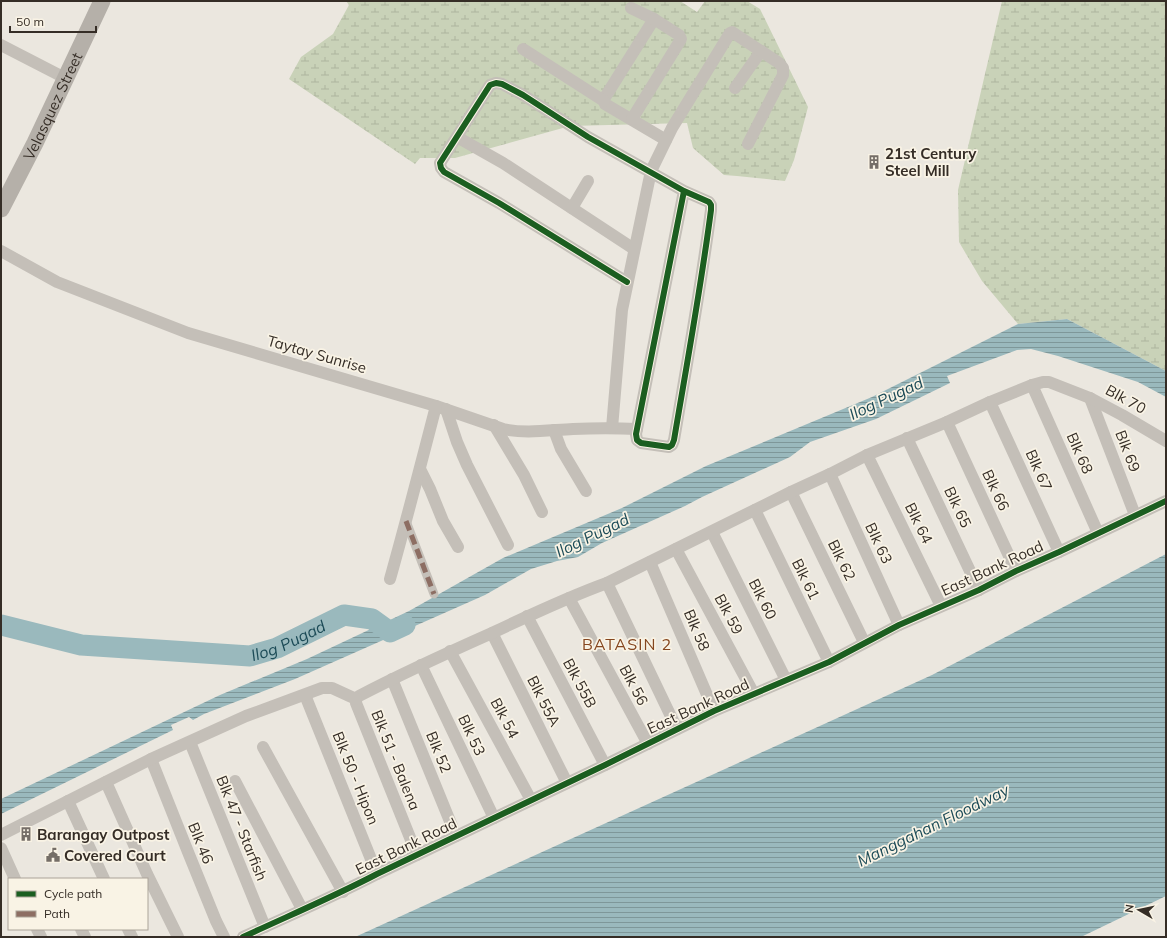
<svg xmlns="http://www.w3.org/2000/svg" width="1167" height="938" font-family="Mulish,sans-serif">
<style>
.wetland{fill:url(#wetland-marsh)}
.water{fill:url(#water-rules)}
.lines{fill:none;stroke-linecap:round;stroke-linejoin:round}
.river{stroke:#9ab9bd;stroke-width:21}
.pedestrian{stroke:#c4bfb8;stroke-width:9}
.minor{stroke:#c4bfb8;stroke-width:12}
.secondary{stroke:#b5b0a9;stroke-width:17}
.quiet{stroke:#8d6e63;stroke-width:5;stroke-dasharray:10 5;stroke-linecap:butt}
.cycleway-casing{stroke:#f9f3e5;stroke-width:8}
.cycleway{stroke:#1b5e20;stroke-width:6}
.labels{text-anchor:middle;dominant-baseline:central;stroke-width:3.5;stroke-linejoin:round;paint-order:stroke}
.street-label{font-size:15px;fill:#352d26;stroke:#f9f3e5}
.poi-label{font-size:15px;font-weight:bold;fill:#352d26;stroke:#f9f3e5;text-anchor:start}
.water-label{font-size:16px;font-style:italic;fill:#1c4b57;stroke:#f9f3e5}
.neighbourhood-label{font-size:16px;letter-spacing:1px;fill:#85461f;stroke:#f9f3e5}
</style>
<defs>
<pattern id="wetland-marsh" width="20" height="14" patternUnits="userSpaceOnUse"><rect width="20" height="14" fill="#c9d2b8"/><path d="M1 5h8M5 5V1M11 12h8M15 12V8" fill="none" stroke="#adb59e"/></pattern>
<pattern id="water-rules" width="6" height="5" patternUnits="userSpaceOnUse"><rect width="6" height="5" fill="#9ab9bd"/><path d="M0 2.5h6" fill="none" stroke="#7e9799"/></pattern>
</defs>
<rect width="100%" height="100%" fill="#ebe7df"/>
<!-- wetland -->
<g class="wetland">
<path d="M346 1H680L697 12 705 1H747L760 9 808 107 794 160 785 181 737 176 724 175 693 148 687 123 570 126 455 158H420L415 164 289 79 301 57 333 34 349 5Z"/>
<path d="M1002 1H1166V371L1067 319 1018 324 982 281 959 242 958 190Z"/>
</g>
<!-- water -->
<g class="water">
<path d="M1067 319 1166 371V397L1138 382 1058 356 1031 349 1017 350 947 376 950 383 876 419 810 442 790 457 702 497 685 506 602 543 578 557 557 561 531 569 485 595 295 679 204 714 193 720 189 717 171 725 173 730 1 814V799L220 695 307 659 409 611 503 558 622 508 706 466 872 397 1018 324Z"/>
<path d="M1166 554V896L1081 937H355L932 675Z"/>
</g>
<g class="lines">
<!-- river -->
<path class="river" id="s1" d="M1 625 81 645 250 656 277 648 344 615 372 619 390 632 405 625"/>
<!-- pedestrian -->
<path class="pedestrian" d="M406 521 434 594"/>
<!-- minor -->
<g class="minor">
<path d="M631 8 654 19 604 99 605 104 666 140"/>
<path d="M1 45 65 78"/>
<path d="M523 49 604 101"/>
<path d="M735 88 761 51"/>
<path d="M632 119 678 44 681 39 679 35 654 19"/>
<path d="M457 137 503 163 634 249"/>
<path d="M572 208 588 181"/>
<path d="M1 251 57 282 188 333 436 406 503 429C525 434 550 430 573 429 595 428 616 428 637 429"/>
<path d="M627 282 499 203 444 172 441 168 440 163 490 85 496 83 502 84 523 95 588 137 684 191 709 202 711 205V210C701 287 687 363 674 440L672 445 669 447 641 443 637 440 636 434 684 191"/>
<path d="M1032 385 1098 533"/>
<path d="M1090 398 1135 515"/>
<path d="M990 402 1059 552"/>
<path d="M446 409 457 442 467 465 508 545"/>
<path d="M947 422 1016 571"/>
<path d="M494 425 524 475 542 512"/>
<path d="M612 428 622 310 651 171 672 128 730 33 732 32 779 63 783 68V75L748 144"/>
<path d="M554 430 561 449 586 491"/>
<path d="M907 438 979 590"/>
<path d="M867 455 941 606"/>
<path d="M420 469 430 489 443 521 458 547"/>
<path d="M830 474 899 625"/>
<path d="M791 492 864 642"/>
<path d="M755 510 829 662"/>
<path d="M712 532 786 680"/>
<path d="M676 549 754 694"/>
<path d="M650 562 714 711"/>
<path d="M390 579C406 522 421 464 436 406"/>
<path d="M607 583 677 729"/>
<path d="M569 598 648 744"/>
<path d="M527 616 605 765"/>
<path d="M492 633 567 783"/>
<path d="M450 651 531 800"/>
<path d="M421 665 494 818"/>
<path d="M392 679 456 836"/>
<path d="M305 695 377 874"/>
<path d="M356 699 359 696C403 673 447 653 492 633 530 615 568 597 607 583L791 492 830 474 867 455 947 422 990 402 1032 385 1043 382H1049L1090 398 1122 415 1166 441"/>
<path d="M356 699V703L417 855"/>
<path d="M190 742 265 927"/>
<path d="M263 747 343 892"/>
<path d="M151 759 188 852 216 921 224 937"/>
<path d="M235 781 302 909"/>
<path d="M106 782 147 874 178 937"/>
<path d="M68 801 104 879"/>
<path d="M1 835 151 759 246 716 322 688H332L356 699"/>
<path d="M1 848 15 879"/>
<path d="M37 929 41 937"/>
<path d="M81 929 85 937"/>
<path d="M128 929 132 937"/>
<path d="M243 937C288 916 333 897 377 874L605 765 714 711 829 662 899 625 979 590 1016 571 1059 552 1166 501"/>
</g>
<!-- secondary -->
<path class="secondary" id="s2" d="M1 209 35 143 102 1"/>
<!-- quiet -->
<path class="quiet" d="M406 521 434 594"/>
<defs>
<g id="cycleway">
<path d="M627 282 499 203 444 172 441 168 440 163 490 85 496 83 502 84 523 95 588 137 684 191 709 202 711 205V210C701 287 687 363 674 440L672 445 669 447 641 443 637 440 636 434 684 191"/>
<path d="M243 937C288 916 333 897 377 874L605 765 714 711 829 662 899 625 979 590 1016 571 1059 552 1166 501"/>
</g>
</defs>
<!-- cycleway casing -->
<use href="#cycleway" class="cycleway-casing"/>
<!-- cycleway -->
<use href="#cycleway" class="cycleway"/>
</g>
<!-- icons -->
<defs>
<symbol id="building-bare" viewBox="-9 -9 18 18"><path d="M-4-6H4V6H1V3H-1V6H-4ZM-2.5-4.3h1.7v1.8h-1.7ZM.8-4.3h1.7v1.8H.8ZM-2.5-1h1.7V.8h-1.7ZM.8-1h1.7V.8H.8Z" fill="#756e67" stroke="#f9f3e5" stroke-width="2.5" paint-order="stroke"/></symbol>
<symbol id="civic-bare" viewBox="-9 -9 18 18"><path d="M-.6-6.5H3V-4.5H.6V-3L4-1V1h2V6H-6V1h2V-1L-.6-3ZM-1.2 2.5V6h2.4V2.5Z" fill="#756e67" stroke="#f9f3e5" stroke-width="2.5" paint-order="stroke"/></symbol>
</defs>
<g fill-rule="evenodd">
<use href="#building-bare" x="864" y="152" width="20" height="20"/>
<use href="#building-bare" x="16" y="824" width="20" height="20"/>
<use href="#civic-bare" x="43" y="845" width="20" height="20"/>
</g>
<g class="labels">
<!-- street labels -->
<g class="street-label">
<text stroke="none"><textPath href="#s2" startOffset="115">Velasquez Street</textPath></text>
<text transform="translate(317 354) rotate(16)">Taytay Sunrise</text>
<text transform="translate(1126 399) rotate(29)">Blk 70</text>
<text transform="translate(1128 451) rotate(69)">Blk 69</text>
<text transform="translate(1080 453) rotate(66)">Blk 68</text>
<text transform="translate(1039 470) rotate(66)">Blk 67</text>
<text transform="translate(996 490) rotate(65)">Blk 66</text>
<text transform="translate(958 507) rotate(65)">Blk 65</text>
<text transform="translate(919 523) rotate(64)">Blk 64</text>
<text transform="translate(879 543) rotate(65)">Blk 63</text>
<text transform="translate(842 560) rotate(64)">Blk 62</text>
<text transform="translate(992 568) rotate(-25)">East Bank Road</text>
<text transform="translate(806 579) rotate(64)">Blk 61</text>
<text transform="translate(763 599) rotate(63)">Blk 60</text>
<text transform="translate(729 614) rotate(62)">Blk 59</text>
<text transform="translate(697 630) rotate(67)">Blk 58</text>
<text transform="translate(580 683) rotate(62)">Blk 55B</text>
<text transform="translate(634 685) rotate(62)">Blk 56</text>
<text transform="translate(544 701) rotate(63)">Blk 55A</text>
<text transform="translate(698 706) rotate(-25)">East Bank Road</text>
<text transform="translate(505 718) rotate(62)">Blk 54</text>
<text transform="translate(472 735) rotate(65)">Blk 53</text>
<text transform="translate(439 752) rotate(68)">Blk 52</text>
<text transform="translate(396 760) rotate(68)">Blk 51 - Balena</text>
<text transform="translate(356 778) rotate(68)">Blk 50 - Hipon</text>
<text transform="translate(242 828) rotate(68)">Blk 47 - Starfish</text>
<text transform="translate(201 843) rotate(68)">Blk 46</text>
<text transform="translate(406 846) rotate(-26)">East Bank Road</text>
</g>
<!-- poi labels -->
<g class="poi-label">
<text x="885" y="153">21st Century<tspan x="885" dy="17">Steel Mill</tspan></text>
<text x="37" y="834">Barangay Outpost</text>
<text x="64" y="855">Covered Court</text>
</g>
<!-- water labels -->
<g class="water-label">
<text transform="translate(886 398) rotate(-25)">Ilog Pugad</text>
<text transform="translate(592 535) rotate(-26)">Ilog Pugad</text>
<text stroke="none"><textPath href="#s1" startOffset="293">Ilog Pugad</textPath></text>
<text transform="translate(933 825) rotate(-26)">Manggahan Floodway</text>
</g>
<!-- neighbourhood labels -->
<g class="neighbourhood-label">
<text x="627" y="644">BATASIN 2</text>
</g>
</g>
<!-- border -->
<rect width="1167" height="938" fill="none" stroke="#352d26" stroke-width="4"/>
<!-- legend -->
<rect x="8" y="878" width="140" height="52" fill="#f9f3e5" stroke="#aba499"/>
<rect x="16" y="891" width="20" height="6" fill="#1b5e20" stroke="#aba499"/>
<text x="44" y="898" font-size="12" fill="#352d26">Cycle path</text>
<rect x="16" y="911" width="20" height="6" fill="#8d6e63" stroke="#aba499"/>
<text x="44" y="918" font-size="12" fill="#352d26">Path</text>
<!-- north arrow -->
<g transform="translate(1139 910) rotate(279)" stroke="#f9f3e5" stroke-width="3" paint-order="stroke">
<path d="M0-3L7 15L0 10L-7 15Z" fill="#352d26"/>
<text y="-6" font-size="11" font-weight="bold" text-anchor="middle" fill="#352d26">N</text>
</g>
<!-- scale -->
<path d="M10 26v6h86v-6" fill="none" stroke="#352d26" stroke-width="2"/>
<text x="16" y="26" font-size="12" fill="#352d26" stroke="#f9f3e5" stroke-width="3" paint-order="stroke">50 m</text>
</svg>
